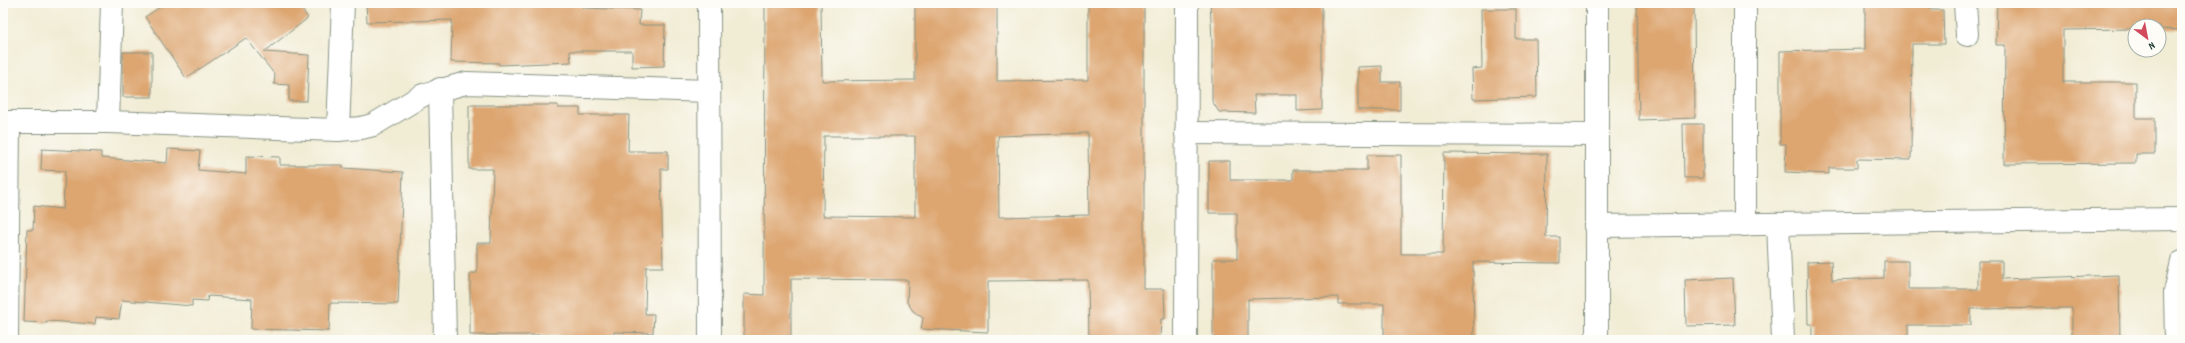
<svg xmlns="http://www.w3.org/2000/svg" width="2185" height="343" font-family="Dekko,sans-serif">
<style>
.building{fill:#dda671;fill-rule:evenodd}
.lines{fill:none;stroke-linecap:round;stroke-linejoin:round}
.minor-casing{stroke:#889484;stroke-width:24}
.minor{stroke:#fff;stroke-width:22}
</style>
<rect width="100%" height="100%" fill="#fdfcf7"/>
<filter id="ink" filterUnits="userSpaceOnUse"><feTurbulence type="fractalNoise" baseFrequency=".025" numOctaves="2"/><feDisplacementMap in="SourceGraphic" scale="8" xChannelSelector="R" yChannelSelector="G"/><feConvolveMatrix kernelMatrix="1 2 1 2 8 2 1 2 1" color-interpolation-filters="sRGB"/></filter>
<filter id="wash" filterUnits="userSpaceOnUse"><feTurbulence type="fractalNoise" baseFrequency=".012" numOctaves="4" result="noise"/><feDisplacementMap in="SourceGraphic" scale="16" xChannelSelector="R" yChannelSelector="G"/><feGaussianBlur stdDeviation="0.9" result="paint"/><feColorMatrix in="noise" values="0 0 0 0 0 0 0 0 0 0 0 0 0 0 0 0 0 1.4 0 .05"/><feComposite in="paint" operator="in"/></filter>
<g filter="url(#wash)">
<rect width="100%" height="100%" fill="#f1ecd4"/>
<g id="blocks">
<!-- building -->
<g class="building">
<path d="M166 3H297L308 18 264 52 309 55 307 101H289V85L274 84 275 75 246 38 186 78 145 17Z"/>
<path d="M366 3H584L583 8 640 10 639 25H665L664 66 632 67V51H570L571 62 499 65V63L451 62 452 20 367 22Z"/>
<path d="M765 3H821L822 81 915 80V3H997V81L1088 80V3H1144V289H1164L1165 319H1161L1160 338 1089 340 1088 280 988 281V332L921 329 923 318 913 311 907 302 908 280 791 279V340H744V294L764 295ZM1088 133 1089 215 999 217 998 136ZM824 136H915V217L823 216Z"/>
<path d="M1210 3H1322V110L1297 111V95H1254L1255 113 1219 112 1212 101V39Z"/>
<path d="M1637 3H1694L1695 118 1639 120Z"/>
<path d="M1865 3H1931V10H1943L1944 44H1912L1911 160 1857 159V168H1829V174L1785 172 1786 144H1780V51L1865 49Z"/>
<path d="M1997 3H2182V30L2159 29V26H2135V29L2063 30V82H2136V118H2155V154H2136V163L2004 164 2005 45H1996Z"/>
<path d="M1481 9H1516V39H1536L1537 97 1473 99 1472 69 1482 68Z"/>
<rect x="123" y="52" width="29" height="45"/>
<path d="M1382 66V82H1400V110H1358V67Z"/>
<path d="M469 105H558V108H580V115H629L628 151H668V169H661L663 267H646L645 314H654L653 333 614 332V340H571V338H559V335H470V273H477V243H491L493 169H469Z"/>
<path d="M1683 124H1703V178H1684Z"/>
<path d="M42 149 101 152V158L167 163 168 149 200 151 198 170 246 174V156L280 157V165H343V168L403 172 398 304 330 303 329 331 251 329 252 299 208 296 207 301 192 300V306L122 300 119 319 96 317 95 324 47 321V323L24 322 27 230H33L34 206 63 209 65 171 41 170Z"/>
<path d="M1444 153 1547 154 1546 237H1560V263L1473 262 1474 340H1384V304H1338V297L1248 299V340H1213V259H1237V213H1209V161H1230V180H1293V170H1367V155H1401V254H1443Z"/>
<path d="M1831 261 1832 280 1884 278V261H1908V289H1978V261H2002V279L2119 275 2120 340H2072V308L1971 309V325H1908V340H1812V324H1808L1807 262Z"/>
<path d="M1733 278 1735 325 1686 326 1685 280Z"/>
</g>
</g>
</g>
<g filter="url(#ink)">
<use href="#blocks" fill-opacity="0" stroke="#889484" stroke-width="1"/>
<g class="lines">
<defs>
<g id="minor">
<path d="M709 3 710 340"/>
<path d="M1965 3 1967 35"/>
<path d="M440 89 445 340"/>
<path d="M3 122H108L338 130 361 128 373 125 423 95 466 83 709 91"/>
<path d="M108 122 112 3"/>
<path d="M338 130 343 3"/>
<path d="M1186 133 1597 135"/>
<path d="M1778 224 1783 340"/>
<path d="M1745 225V3"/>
<path d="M1596 226 2182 219"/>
<path d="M7 340 9 122"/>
<path d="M1186 340 1187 3"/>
<path d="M1597 340V3"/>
<path d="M2176 340 2175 292 2182 262"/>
</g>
</defs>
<!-- minor casing -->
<use href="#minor" class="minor-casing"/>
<!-- minor -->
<use href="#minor" class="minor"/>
</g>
</g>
<!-- margin -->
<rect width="2185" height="343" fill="none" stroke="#fdfcf7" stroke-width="16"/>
<!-- north arrow -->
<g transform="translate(2147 38) rotate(148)"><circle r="19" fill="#fdfcf7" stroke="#a4b0a9"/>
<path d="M0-3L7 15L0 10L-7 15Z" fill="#d1495b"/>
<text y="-6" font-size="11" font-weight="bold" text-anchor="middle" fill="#1f3d34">N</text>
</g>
</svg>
